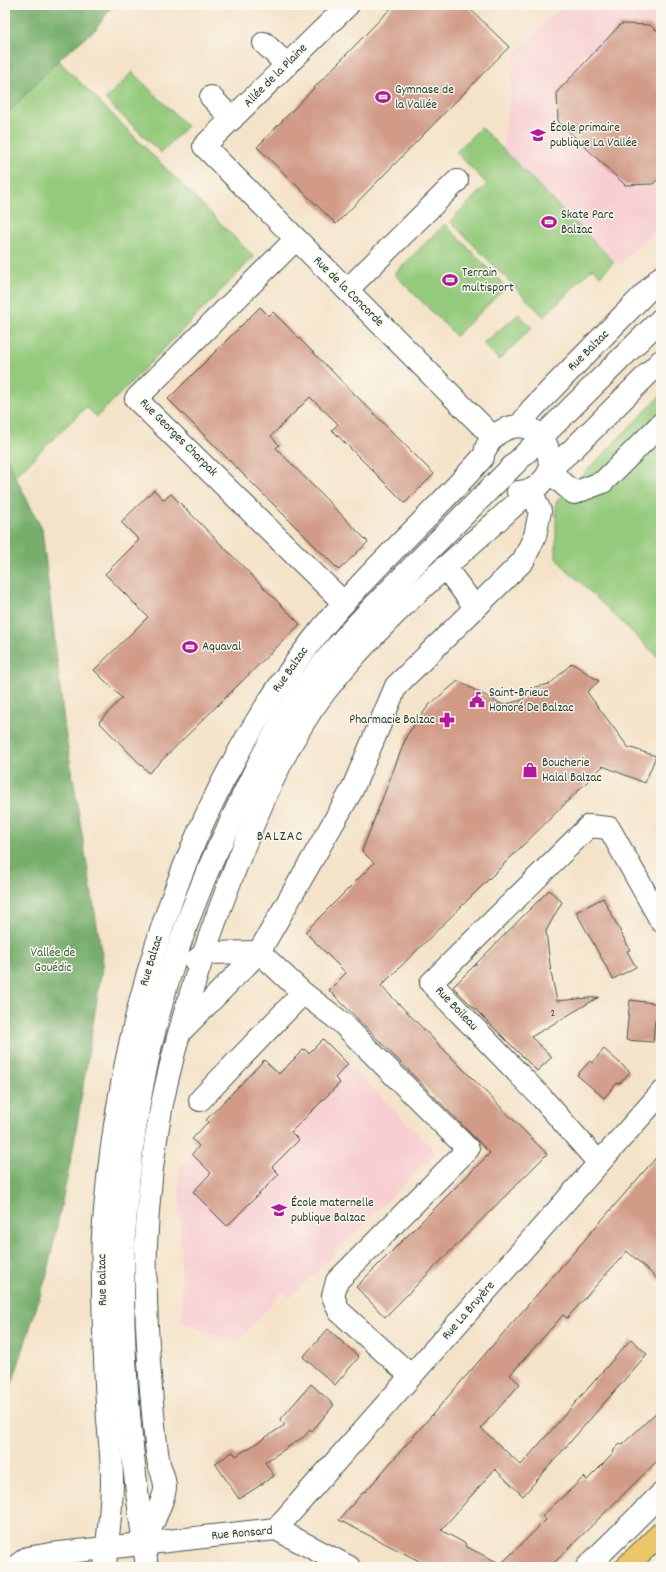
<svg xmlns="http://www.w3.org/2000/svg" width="666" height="1572" font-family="Dekko,sans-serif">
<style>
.built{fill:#f7cfd2}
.green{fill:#94ca7c;stroke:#5a8458}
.forest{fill:#77ae6c;stroke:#4b7650}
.building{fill:#d19b88}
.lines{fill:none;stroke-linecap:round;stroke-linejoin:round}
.minor-casing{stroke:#3f564a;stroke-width:24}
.major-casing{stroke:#3f564a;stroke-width:24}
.minor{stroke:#fff;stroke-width:22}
.major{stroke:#ecc669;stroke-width:22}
.labels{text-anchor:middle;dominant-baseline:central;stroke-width:3;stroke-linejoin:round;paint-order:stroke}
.number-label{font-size:11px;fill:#4c5449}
.street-label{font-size:13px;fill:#1f3d34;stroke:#fbf7ec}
.poi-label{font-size:13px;fill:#1f3d34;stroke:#fbf7ec;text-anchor:start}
.park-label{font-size:13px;fill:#3c6046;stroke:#fbf7ec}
.neighbourhood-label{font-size:14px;letter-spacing:1px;fill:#1f3d34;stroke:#fbf7ec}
</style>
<rect width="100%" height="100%" fill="#fbf7ec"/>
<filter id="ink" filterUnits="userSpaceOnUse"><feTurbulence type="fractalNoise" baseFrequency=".025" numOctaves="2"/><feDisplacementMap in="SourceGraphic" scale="8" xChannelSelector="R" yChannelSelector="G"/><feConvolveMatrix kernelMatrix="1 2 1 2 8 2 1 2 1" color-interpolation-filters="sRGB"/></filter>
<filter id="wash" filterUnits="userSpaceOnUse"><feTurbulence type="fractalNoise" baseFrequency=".012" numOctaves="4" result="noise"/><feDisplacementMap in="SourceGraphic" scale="16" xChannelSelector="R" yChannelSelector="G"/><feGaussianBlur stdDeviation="0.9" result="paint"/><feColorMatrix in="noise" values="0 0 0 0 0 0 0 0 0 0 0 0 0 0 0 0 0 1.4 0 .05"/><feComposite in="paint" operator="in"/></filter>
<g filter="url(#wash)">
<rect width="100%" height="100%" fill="#f4e3c9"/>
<!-- built -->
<g class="built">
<path d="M563 5H661V63L653 27 650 25 621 24 591 56 586 51 579 57 585 63 557 92 558 121 625 185 653 184 661 176V223L619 265 503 149 515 54Z"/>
<path d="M323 1039 436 1152 290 1298 282 1291 235 1344 182 1322 179 1167 199 1147 192 1139 200 1130 215 1129 206 1120 264 1060 279 1074 304 1049 309 1053Z"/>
</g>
<!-- green -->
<g class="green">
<path d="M58 60 254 257 97 417 86 407 15 476 5 453V116Z"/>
<path d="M132 72 187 126 161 153 105 99Z"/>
<path d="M481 127 614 262 600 276 593 268 544 317 450 221 487 184 456 152Z"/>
<path d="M445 224 506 287 456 336 394 274Z"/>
<path d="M519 314 532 328 499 360 483 343Z"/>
<path d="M661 395V660L556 559V502Z"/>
</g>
<!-- forest -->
<g class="forest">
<path d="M5 5H113L96 29 58 60 5 116Z"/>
<path d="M5 453 15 476 42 529 65 730 103 962 73 1149 47 1274 5 1406Z"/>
</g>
<g id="blocks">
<!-- building -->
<g class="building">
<path d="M394 5H466L509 47 336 224 257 147Z"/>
<path d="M621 24 650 25 661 34V176L653 184 625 185 558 121 557 92Z"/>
<path d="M260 307 269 316 273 312 434 474 405 503 332 430 338 424 310 397 271 436 279 445 276 448 368 542 339 570 168 399Z"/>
<path d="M154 490 164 500 171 494 300 624 149 773 99 722 122 698 94 670 148 617 105 574 139 540 121 522Z"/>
<path d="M572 663 599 681 587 692 628 747 656 756 645 783 603 766 381 986 547 1154 385 1317 356 1287 490 1153 329 990 346 973 305 932 374 863 362 851 407 735 429 705 458 681 503 705 522 700 527 693 535 687 550 684Z"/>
<path d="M549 890 562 902 546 931 551 973 557 1001 599 997 531 1037 552 1057 537 1071 453 987Z"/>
<path d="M603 898 630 950 627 951 636 967 613 979 576 912Z"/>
<path d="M630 1000 661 1004V1018L655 1020 653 1042 626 1040Z"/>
<path d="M323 1039 348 1064 335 1078 340 1083 291 1132 299 1140 272 1167 279 1174 227 1226 193 1192 211 1173 192 1154 199 1146 192 1139 208 1122 206 1120 264 1060 279 1074 304 1049 309 1053Z"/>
<path d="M604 1049 630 1072 620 1083 616 1084 604 1098 577 1075 590 1061 592 1063Z"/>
<path d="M661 1152V1282L627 1251 567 1318 563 1315 510 1375 520 1384 481 1428 521 1465 631 1339 647 1354 523 1496 495 1469 441 1530 466 1544 465 1546 501 1564 546 1520 542 1516 584 1477 587 1480 613 1454 614 1450 619 1445 624 1443 661 1408V1457L550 1567H431L339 1520 364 1491 365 1492Z"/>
<path d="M328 1329 359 1357 335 1385 303 1357Z"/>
<path d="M311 1384 334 1405 312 1431 310 1429 305 1436 265 1462 274 1476 239 1499 215 1463 233 1452 236 1456 285 1425 280 1420Z"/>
</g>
</g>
</g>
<g filter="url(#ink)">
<use href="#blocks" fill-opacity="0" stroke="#3f564a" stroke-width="1"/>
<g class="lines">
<defs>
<g id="minor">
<path d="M348 5 204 146 493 437"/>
<path d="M264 43 287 65"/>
<path d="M211 97 232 119"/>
<path d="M296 239 136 399 344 603"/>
<path d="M347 290 457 181"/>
<path d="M520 426 531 410 661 277"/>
<path d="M486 448C498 423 532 417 546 444 550 452 548 460 551 468 554 478 566 486 574 493L603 482 661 424"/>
<path d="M518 492 531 490 539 485 546 477 551 468 572 450 661 361"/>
<path d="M445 567 475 607"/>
<path d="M195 961 205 953 259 952 303 993 341 1022 468 1149 337 1281 333 1296 339 1311 411 1376"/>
<path d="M183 1029 259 952 352 790 396 686 523 561 535 536 540 511 531 490"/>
<path d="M200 1100 303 993"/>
<path d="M599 1163 542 1098 431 983 589 826 609 828 661 921"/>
<path d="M276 1529 661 1093"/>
<path d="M145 1542C149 1531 166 1495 165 1487 165 1479 161 1471 159 1464 157 1454 156 1444 155 1435 149 1372 144 1308 146 1245 148 1198 153 1150 162 1104 180 1016 213 922 247 839 268 789 290 737 324 693 383 616 460 556 531 490"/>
<path d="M15 1567 27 1558 51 1554 276 1529 349 1567"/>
<path d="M105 1567C107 1539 112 1510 112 1481 112 1461 110 1440 108 1420 105 1377 104 1334 103 1291 103 1273 102 1254 103 1236 117 1026 181 809 312 641 363 575 428 520 483 457"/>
<path d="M147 1567C134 1475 123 1381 123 1288 123 1150 150 1010 203 882 210 864 219 847 227 830 248 784 269 738 298 697 336 641 385 595 432 547 507 471 584 395 661 319"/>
<path d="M587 1567 661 1494"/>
</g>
<path id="major" d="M626 1567 661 1533"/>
</defs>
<!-- minor casing -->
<use href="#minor" class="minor-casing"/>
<!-- major casing -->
<use href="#major" class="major-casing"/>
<!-- minor -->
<use href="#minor" class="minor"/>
<!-- major -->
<use href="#major" class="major"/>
</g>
</g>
<!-- icons -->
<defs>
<symbol id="stadium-bare" viewBox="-9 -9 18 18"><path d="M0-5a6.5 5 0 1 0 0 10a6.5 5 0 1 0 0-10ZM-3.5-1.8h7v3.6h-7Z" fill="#b5179e" stroke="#fbf7ec" stroke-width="2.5" paint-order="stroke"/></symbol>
<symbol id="school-bare" viewBox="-9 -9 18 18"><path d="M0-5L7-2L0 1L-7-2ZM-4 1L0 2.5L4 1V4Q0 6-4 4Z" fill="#b5179e" stroke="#fbf7ec" stroke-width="2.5" paint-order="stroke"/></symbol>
<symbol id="civic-bare" viewBox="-9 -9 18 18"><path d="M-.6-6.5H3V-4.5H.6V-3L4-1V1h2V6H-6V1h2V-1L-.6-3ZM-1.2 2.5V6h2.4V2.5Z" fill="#b5179e" stroke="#fbf7ec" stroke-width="2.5" paint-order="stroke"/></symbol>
<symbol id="pharmacy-bare" viewBox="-9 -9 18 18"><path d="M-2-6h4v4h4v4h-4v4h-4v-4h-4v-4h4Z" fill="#b5179e" stroke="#fbf7ec" stroke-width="2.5" paint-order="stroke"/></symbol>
<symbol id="shop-bare" viewBox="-9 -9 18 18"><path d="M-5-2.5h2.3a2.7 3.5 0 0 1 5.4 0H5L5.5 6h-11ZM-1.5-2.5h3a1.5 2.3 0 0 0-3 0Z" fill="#b5179e" stroke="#fbf7ec" stroke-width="2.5" paint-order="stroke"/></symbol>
</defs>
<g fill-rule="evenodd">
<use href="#stadium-bare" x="372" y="86" width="22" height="22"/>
<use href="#school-bare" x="527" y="124" width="22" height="22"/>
<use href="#stadium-bare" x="538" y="211" width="22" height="22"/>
<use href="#stadium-bare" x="439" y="269" width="22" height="22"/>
<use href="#stadium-bare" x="179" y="636" width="22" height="22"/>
<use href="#civic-bare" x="466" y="689" width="22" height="22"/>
<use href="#pharmacy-bare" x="436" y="709" width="22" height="22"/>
<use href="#shop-bare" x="519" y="759" width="22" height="22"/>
<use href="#school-bare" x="268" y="1199" width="22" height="22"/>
</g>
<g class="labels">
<!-- number labels -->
<g class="number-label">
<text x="553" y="1014">2</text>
</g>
<!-- street labels -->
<g class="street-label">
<text transform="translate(276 76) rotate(-45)">Allée de la Plaine</text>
<text transform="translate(348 292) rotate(45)">Rue de la Concorde</text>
<text transform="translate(589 351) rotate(-45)">Rue Balzac</text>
<text transform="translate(178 438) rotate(45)">Rue Georges Charpak</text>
<text transform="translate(291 670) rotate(-55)">Rue Balzac</text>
<text transform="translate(152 961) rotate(-73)">Rue Balzac</text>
<text transform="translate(456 1009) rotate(46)">Rue Boileau</text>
<text transform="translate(103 1280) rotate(-91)">Rue Balzac</text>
<text transform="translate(469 1311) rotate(-49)">Rue La Bruyère</text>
<text transform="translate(242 1534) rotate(-5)">Rue Ronsard</text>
</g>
<!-- poi labels -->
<g class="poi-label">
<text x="395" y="90">Gymnase de<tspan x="395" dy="15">la Vallée</tspan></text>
<text x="550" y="128">École primaire<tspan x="550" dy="15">publique La Vallée</tspan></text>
<text x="561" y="215">Skate Parc<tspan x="561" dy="15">Balzac</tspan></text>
<text x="462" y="273">Terrain<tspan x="462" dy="15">multisport</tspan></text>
<text x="202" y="647">Aquaval</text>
<text x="489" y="693">Saint-Brieuc<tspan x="489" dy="15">Honoré De Balzac</tspan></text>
<text x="435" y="720" text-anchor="end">Pharmacie Balzac</text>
<text x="542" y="763">Boucherie<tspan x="542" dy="15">Halal Balzac</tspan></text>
<text x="291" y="1203">École maternelle<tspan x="291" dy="15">publique Balzac</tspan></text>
</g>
<!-- park labels -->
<g class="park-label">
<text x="53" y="953">Vallée de<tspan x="53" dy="15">Gouédic</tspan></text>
</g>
<!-- neighbourhood labels -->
<g class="neighbourhood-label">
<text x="280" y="837">BALZAC</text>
</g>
</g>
<!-- margin -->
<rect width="666" height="1572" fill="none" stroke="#fbf7ec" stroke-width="20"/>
</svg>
